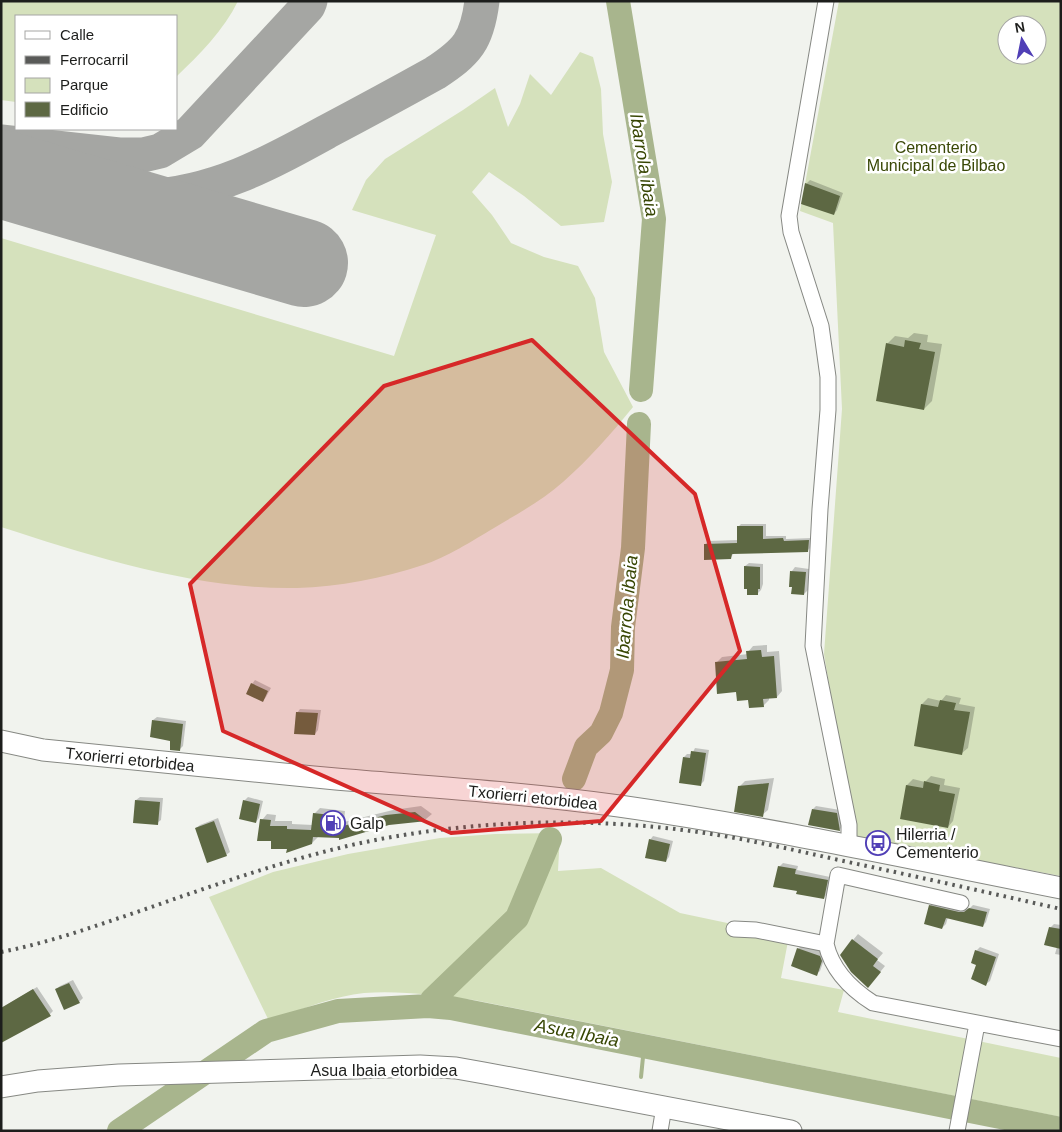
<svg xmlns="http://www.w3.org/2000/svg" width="1062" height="1132" viewBox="0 0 1062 1132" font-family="Arial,sans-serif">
<rect width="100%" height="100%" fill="#f1f3ee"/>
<!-- green -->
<path fill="#d5e1bc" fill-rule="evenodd" d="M1,1H238C224,30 199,55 176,77V16H16V102L1,100Z
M839,1H1061V876L854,837L824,654L842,409L833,223L800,211ZM1007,25H1037V55H1007Z
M580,52L593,57L601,89L603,134L612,182L604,222L561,226L524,196L489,172L472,192L492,215L511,243L544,257L578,266L595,298L604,352L633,407C611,434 589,459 563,482C543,500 517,514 494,528C474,540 445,558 423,565C383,578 339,587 297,588C198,590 94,557 1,527V238L394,356L436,235L352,210L366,180L385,159L463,110L495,88L508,127L520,104L530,74L551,95Z
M560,833L558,871L601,868L680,913L789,936L781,978L844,990L838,1012L1061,1058V1117L474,1000C438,996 400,990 364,993C333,996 298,1011 269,1021L209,897L273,872L348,854L440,838L495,834Z"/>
<!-- shadow -->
<path fill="#0003" d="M810,180L843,193L837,210L834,214L806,184Z
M914,333L928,335L927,342L942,344L932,401L924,409L887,344L895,336L908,338Z
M741,524H766V536H786V539L812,538L811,547L808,550L734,553L731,557L705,545L708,541L738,540V527Z
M749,563L763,564V584L761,590L757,594L748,588L745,566Z
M795,567L809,569L808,590L804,594L792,571Z
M767,645V652L779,651L782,691L777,697H769V700L763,706L737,691L716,663L722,657L748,654V652L753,646Z
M255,680L271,688L266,697L263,701L252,684Z
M946,695L961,698L959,704L975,707L968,748L962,753L915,745L922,704L928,698L941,701Z
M300,709L321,710L318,730L315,734L297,713Z
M157,717L186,721L183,746L179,750L153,720Z
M695,748L709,750L704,781L701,784L684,757L687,754H692Z
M931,776L945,779L944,785L960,788L953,821L948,827L901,818L907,785L913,779L925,782Z
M774,778L768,810L762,815L739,787L745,781Z
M140,797L163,798L161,820L157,823L136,800Z
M248,797L263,801L259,818L256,822L244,801Z
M421,806L432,814L426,819L389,824L340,837H318L312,843L288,848L272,840L262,820L267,814L276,815L275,821H292V824L313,825L314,814L320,808L345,811L344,822L393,810Z
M816,806L840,810L843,826L839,830L813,809Z
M218,818L230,852L226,855L196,828L200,825Z
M653,836L673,841L669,857L666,861L650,840Z
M783,863L798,866L797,870L830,877L827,894L824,898L798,890L779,867Z
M933,902L963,909H969L973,905L990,909L986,922L983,926L948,917L946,924L942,928L930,906Z
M1054,924L1061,925V955L1055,954L1057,947L1050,928Z
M858,934L883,953L877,960L885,966L868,987L853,940Z
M802,945L823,952L825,957L820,971L816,974L798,949Z
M980,947L999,954L990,981L986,984L977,965L976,951Z
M73,980L83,998L79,1002L56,989L60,986Z
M37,987L53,1011L50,1014L1,1008Z"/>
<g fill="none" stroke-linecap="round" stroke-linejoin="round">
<!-- stream -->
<path stroke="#a8b58d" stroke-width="4" d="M641,1077L644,1047"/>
<!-- river -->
<path stroke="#a8b58d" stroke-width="24" d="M618,1L654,219L641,390
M574,779L586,747L601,733L611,713L622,670L623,627L633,548L639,424
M428,1006L432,1000L517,918L550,839
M119,1131L266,1031L338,1011L428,1006L451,1008L1061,1129"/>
<!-- taxiway -->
<path stroke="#a5a6a3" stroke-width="35" d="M1,142L119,155H143L160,151L190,133L308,6L310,1
M24,181C63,188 104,198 144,197C214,194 268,164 328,131C364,112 399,93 435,73C467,52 477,41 482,1"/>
<!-- runway -->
<path stroke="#a5a6a3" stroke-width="88" d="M1,174L304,263"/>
</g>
<!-- building -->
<path fill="#5d6843" d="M805,183L840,196L834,215L801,204Z
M905,340L921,343L919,349L935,352L924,410L876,401L886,343L904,347Z
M737,526H763V539L783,538L784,541L809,540L808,552L732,554L731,559L704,560V544L737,543Z
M744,566L760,567V589H758V595H747V589H744Z
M790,571L806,572L804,595L791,594L792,587H789Z
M761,650L762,657L774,656L777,698L763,699L764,707L749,708L748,700L737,701L736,692L717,694L715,662L747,659L746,651Z
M251,683L268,691L263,702L246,694Z
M940,700L956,703L954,710L970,712L962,755L914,746L921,704L938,707Z
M296,712L318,713L315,735L294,734Z
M152,720L183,724L180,751L170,750V741L150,737Z
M691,751L706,753L701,786L679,783L683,757L690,758Z
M924,781L940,785L939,791L955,794L948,828L900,819L906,785L923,788Z
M769,783L763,817L734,812L738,786Z
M135,800L160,802L158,825L133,823Z
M243,800L260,804L256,823L239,819Z
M812,809L837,813L840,831L808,825Z
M415,812L427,821L389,825L339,840V838L313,837L312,844L286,853L287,849H271V841H257L260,819L271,820L270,826H287V829L311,830L313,813L340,816L339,827L386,815Z
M214,821L227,856L207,863L195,828Z
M649,839L670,844L666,862L645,858Z
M778,866L796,869L795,874L828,880L824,899L796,894L797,891L773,887Z
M929,905L959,912H964L969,908L987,912L983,927L946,918L942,929L924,924Z
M1049,927L1061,929V949L1044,945Z
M852,939L878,959L873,966L881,972L868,988L851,972L840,955Z
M797,948L820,956L822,961L817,976L791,966Z
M975,950L996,957L986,986L971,979L976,965L971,963Z
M69,983L80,1003L64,1010L55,989Z
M33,989L51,1016L1,1043V1008Z"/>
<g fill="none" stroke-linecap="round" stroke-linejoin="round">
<defs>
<path id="street" d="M826,1L789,216L791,232L821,326L828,377V410L820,509L813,646L849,825V846
M734,929L756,930L826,944C832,970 851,989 873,1003L1061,1039
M826,944L838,875L961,903
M660,1131L664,1107
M957,1131L977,1024"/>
<path id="secondary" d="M1,741L43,750C140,760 238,770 336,779C430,787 525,793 619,806C767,827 914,859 1061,888
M1,1087L38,1081L119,1075L420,1066L456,1068L484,1073L791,1131"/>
</defs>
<!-- street casing -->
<use href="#street" stroke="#868883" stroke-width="17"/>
<!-- secondary casing -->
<use href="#secondary" stroke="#868883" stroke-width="23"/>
<!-- street -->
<use href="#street" stroke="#fff" stroke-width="15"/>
<!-- secondary -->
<use href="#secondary" stroke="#fff" stroke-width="21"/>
<!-- rail -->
<path stroke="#595a58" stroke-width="4" stroke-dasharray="2.5 5" stroke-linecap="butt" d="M1,952C48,943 92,927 137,912C209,887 281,861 356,844C467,820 585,816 698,832C748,839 798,851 848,862C919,877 990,893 1061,909"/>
</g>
<!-- marked area -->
<path fill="#d62828" fill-opacity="0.2" stroke="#d62828" stroke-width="4" stroke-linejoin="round" d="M532,340L695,494L740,651L601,821L451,833L223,731L190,584L384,386Z"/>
<!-- icons -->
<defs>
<symbol id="fuel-ring" viewBox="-11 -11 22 22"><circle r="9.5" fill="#fff" stroke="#503fb6" stroke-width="1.5"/><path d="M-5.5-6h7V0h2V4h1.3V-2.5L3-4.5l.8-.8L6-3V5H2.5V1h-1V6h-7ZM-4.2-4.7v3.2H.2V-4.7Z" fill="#503fb6"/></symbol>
<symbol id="bus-ring" viewBox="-11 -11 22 22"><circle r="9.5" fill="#fff" stroke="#503fb6" stroke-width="1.5"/><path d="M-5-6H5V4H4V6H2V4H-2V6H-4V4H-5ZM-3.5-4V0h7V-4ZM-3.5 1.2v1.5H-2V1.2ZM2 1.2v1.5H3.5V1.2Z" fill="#503fb6"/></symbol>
</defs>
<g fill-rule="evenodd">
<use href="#fuel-ring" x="319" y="809" width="28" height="28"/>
<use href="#bus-ring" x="864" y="829" width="28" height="28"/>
</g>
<g text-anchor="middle" stroke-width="5" stroke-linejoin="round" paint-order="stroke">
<!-- park labels -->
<g font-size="16" fill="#384705" stroke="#fff">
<text x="936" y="153">Cementerio<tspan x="936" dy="18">Municipal de Bilbao</tspan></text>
</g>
<!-- street labels -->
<g font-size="16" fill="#1d1e1c" stroke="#fff">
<text transform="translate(130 759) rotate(6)" y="6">Txorierri etorbidea</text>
<text transform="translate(533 797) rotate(6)" y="6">Txorierri etorbidea</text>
<text x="384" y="1076">Asua Ibaia etorbidea</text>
</g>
<!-- poi labels -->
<g font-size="16" fill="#1d1e1c" stroke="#fff" text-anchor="start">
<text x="350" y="829">Galp</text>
<text x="896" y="840">Hilerria /<tspan x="896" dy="18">Cementerio</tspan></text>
</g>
<!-- water labels -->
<g font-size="18" font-style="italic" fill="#374603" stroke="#fff">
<text transform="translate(644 165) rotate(81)" y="6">Ibarrola ibaia</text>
<text transform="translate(627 607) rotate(-85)" y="6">Ibarrola ibaia</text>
<text transform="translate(577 1033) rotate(11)" y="6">Asua Ibaia</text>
</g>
</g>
<!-- border -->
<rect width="1062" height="1132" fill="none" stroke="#1d1e1c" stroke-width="5"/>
<!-- legend -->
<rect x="15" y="15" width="162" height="115" fill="#ffffff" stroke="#a5a5a4"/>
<rect x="25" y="31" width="25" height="8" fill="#ffffff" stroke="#a5a5a4"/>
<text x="60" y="40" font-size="15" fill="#1d1e1c">Calle</text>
<rect x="25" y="56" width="25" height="8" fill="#595a58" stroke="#a5a5a4"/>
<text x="60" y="65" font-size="15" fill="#1d1e1c">Ferrocarril</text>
<rect x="25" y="78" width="25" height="15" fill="#d5e1bc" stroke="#a5a5a4"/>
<text x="60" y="90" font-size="15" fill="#1d1e1c">Parque</text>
<rect x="25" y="102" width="25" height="15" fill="#5d6843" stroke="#a5a5a4"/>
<text x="60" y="115" font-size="15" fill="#1d1e1c">Edificio</text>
<!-- north arrow -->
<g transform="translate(1022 40) rotate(350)"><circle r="24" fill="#ffffff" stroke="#a5a5a4"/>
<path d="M0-4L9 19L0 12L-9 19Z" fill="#503fb6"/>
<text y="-8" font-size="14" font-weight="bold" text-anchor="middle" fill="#1d1e1c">N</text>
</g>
</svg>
